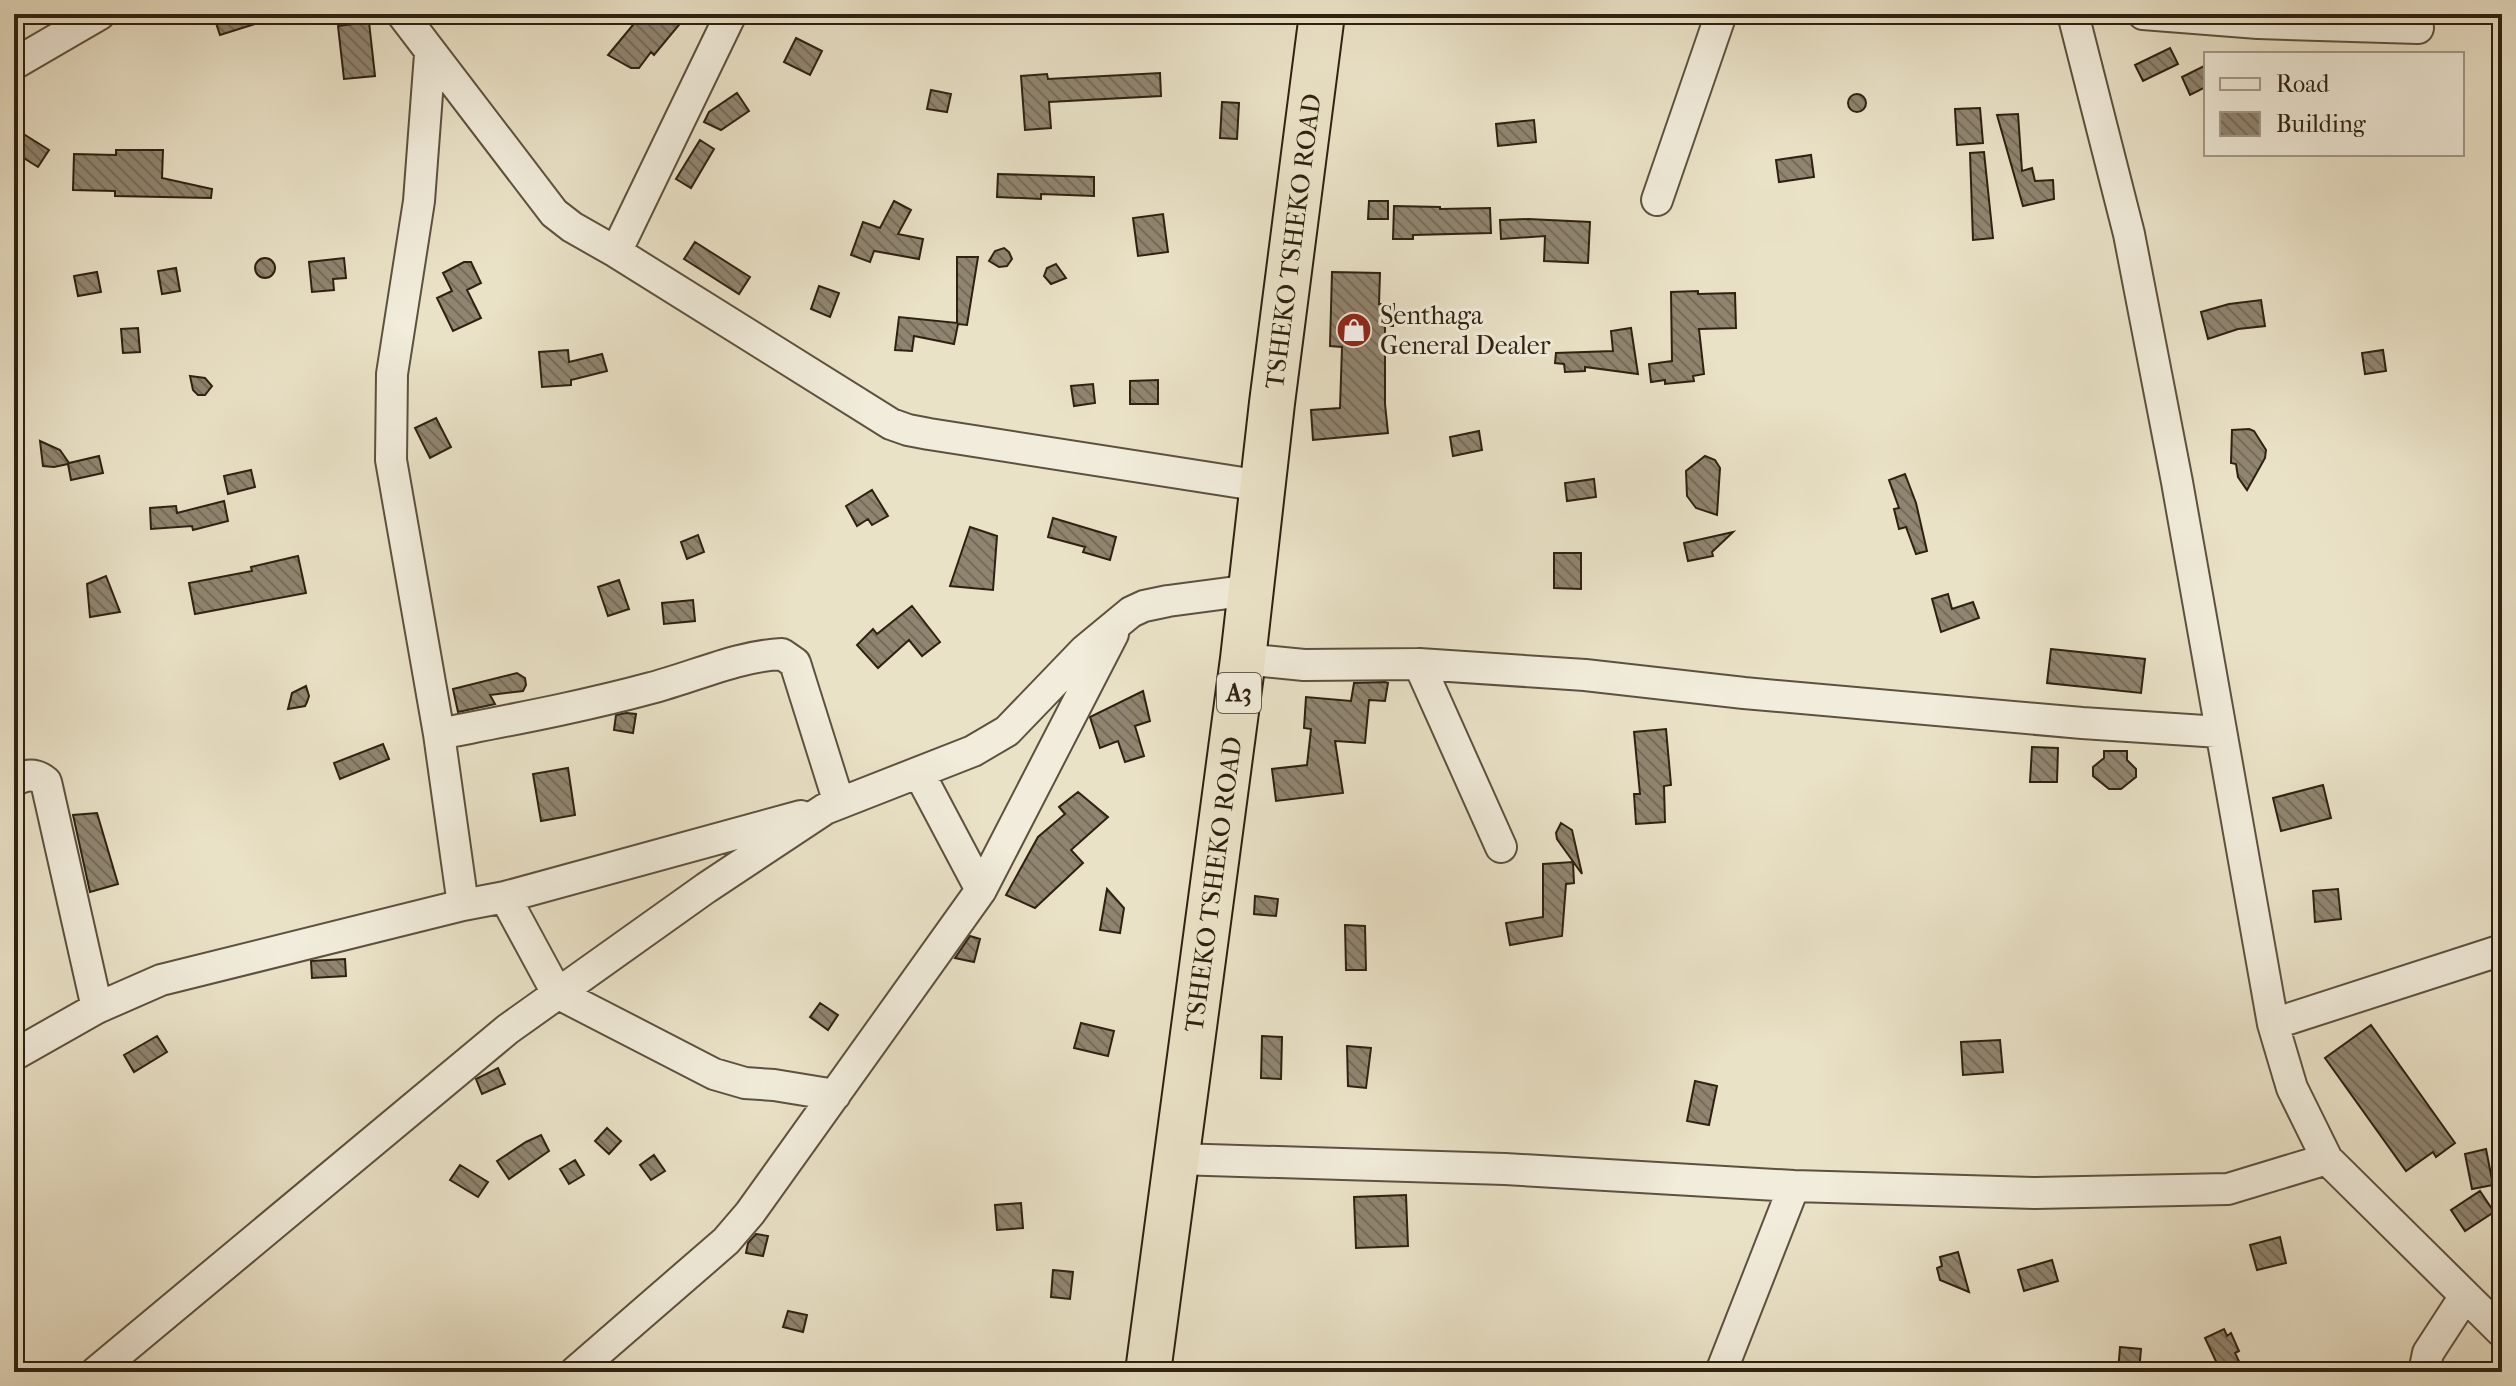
<svg xmlns="http://www.w3.org/2000/svg" width="2516" height="1386" viewBox="0 0 2516 1386" font-family="'IM FELL French Canon',serif">
<defs>
<pattern id="building-back-hatch" width="6" height="6" patternUnits="userSpaceOnUse" patternTransform="scale(2)"><rect width="6" height="6" fill="#908570"/><path d="M-1 5l2 2M0 0l6 6M5-1l2 2" fill="none" stroke="#766c5b"/></pattern>
</defs>
<rect width="100%" height="100%" fill="#eae2c7"/>
<filter id="stains"><feTurbulence type="fractalNoise" baseFrequency=".0025" numOctaves="4"/><feColorMatrix values="0 0 0 0 .2 0 0 0 0 .09 0 0 0 0 .02 0 0 0 .5 -.17"/></filter>
<radialGradient id="worn" r=".72"><stop offset=".6" stop-color="#630" stop-opacity="0"/><stop offset="1" stop-color="#630" stop-opacity=".3"/></radialGradient>
<!-- building -->
<path fill="url(#building-back-hatch)" stroke="#2e2111" stroke-width="2" d="M213,14H273L274,18L220,35Z
M642,14H688L654,55L651,52L639,68H631L608,55Z
M369,22L375,76L344,79L338,26Z
M796,38L822,51L810,75L784,62Z
M2170,48L2178,64L2143,81L2135,65Z
M2206,65V87L2190,95L2182,77Z
M1160,73L1161,96L1049,102L1051,128L1025,130L1021,76L1047,74L1048,79Z
M931,90L951,94L947,112L927,109Z
M737,93L749,111L721,130L704,122L709,112Z
M1848 103a9 9 0 1 1 18 0a9 9 0 1 1-18 0Z
M1222,102L1239,103L1237,139L1220,138Z
M1980,108L1983,143L1957,145L1955,109Z
M2018,114L2022,171L2032,168L2035,181L2053,180L2054,199L2023,206L1997,115Z
M1534,120L1536,142L1498,146L1496,124Z
M14,128L49,150L38,167L14,152Z
M700,140L714,149L691,188L676,179Z
M116,150H163L162,178L212,189L211,198L115,196V191L73,190L74,154L116,155Z
M1984,152L1993,238L1973,240L1970,153Z
M1811,155L1814,177L1779,182L1776,160Z
M998,174L1094,177V196L1041,194V199L997,197Z
M894,201L911,210L898,234L923,239L919,259L874,251L870,262L851,255L863,222L880,228Z
M1369,201H1388V219H1368Z
M1394,206L1440,207V209L1490,208L1491,233L1413,235V239H1393Z
M1163,214L1168,252L1138,256L1133,218Z
M1528,219L1590,222L1588,263L1544,261L1545,236L1501,239L1500,220Z
M695,242L750,277L739,294L684,259Z
M1004,248L1009,252L1012,259L1007,266L999,267L989,261L995,251Z
M957,257H978L967,325L958,324L954,344L914,336L912,351L895,350L899,317L957,323Z
M255 268a10 10 0 1 1 20 0a10 10 0 1 1-20 0Z
M344,258L346,278L333,279L334,290L312,292L309,262Z
M464,262H471L481,283L467,290L481,318L453,331L437,298L452,291L443,273Z
M1056,264L1066,278L1051,284L1044,276L1047,268Z
M176,268L180,291L162,294L158,271Z
M97,272L101,292L78,296L74,276Z
M1332,272L1380,273L1379,304H1394L1393,326H1385V404L1388,433L1313,440L1311,410L1340,408L1342,347L1330,346Z
M819,286L839,293L830,317L811,309Z
M1698,291V294L1735,293L1736,328L1699,329L1704,374L1693,376L1694,381L1665,384V380L1651,382L1649,364L1672,361L1671,292Z
M2261,300L2265,326L2238,329L2208,339L2201,312L2229,304Z
M138,328L140,352L123,353L121,329Z
M1631,328L1638,374L1585,367V371L1565,372L1564,364L1555,363L1556,353L1613,351L1611,331Z
M568,350L569,362L602,354L607,371L571,380V385L542,387L539,352Z
M2383,350L2386,371L2365,374L2362,353Z
M190,376L205,378L212,386L205,395H198L193,390Z
M1158,380V404H1130V381Z
M1093,384L1095,403L1074,406L1071,386Z
M436,418L451,447L430,458L415,428Z
M2249,429L2254,431L2266,450L2265,458L2247,490L2238,477L2236,464L2231,463L2232,430Z
M1479,431L1482,450L1453,456L1450,437Z
M40,441L60,450L69,463L99,456L103,473L71,480L68,464L54,467L43,466Z
M1705,456L1715,460L1720,468L1717,515L1696,508L1687,496L1686,471Z
M251,470L255,487L228,494L224,476Z
M1905,474L1916,503L1927,551L1916,554L1906,527L1899,529L1894,509L1899,508L1889,480Z
M1594,479L1596,497L1567,501L1565,483Z
M872,490L888,516L872,525L868,519L857,526L846,506Z
M224,501L228,521L193,530L192,526L151,529L150,508L176,506L177,513Z
M1053,518L1116,537L1110,560L1083,552L1085,547L1048,537Z
M970,527L997,536L993,590L950,586Z
M1733,532L1712,552L1713,556L1688,561L1684,543Z
M698,535L704,552L687,559L681,542Z
M1554,553H1581V589L1554,588Z
M298,556L306,593L195,614L189,583L252,571L251,567Z
M106,576L120,612L90,617L87,584Z
M619,580L629,609L608,616L598,587Z
M1948,594L1952,609L1973,602L1979,618L1941,632L1932,599Z
M693,600L695,621L664,624L662,603Z
M912,606L940,642L922,656L909,640L878,668L857,645L873,629L877,634Z
M2051,649L2145,659L2141,693L2047,683Z
M517,673L525,678L526,685L523,691L490,695L495,704L458,712L453,689Z
M1385,682L1388,683L1385,701L1369,700L1365,743L1335,741L1343,793L1276,801L1272,769L1307,765L1311,729L1304,728L1306,697L1351,701L1354,683Z
M306,686L309,696L307,702L305,706L288,709L292,693Z
M1143,691L1150,721L1135,726L1144,756L1125,762L1118,741L1100,748L1090,717Z
M626,713L636,714L633,733L614,730L616,715Z
M1666,729L1671,785L1664,786L1665,822L1636,824L1634,794H1640L1634,732Z
M383,744L389,759L340,779L334,763Z
M2032,747L2058,748L2057,782H2030Z
M2104,751H2127V760L2136,769V777L2121,789H2109L2093,776V767L2104,758Z
M568,768L575,815L541,821L533,774Z
M2323,785L2331,818L2281,831L2273,798Z
M1078,792L1108,817L1071,850L1083,863L1035,908L1006,895L1038,837L1065,814L1059,807Z
M97,813L118,884L90,892L73,815Z
M1561,823L1572,830L1582,874L1557,839L1556,833Z
M1573,862L1574,883L1566,884L1562,936L1510,945L1506,923L1543,917V864Z
M1107,889L1124,908L1120,933L1100,930Z
M2338,889L2341,919L2315,922L2313,891Z
M1255,896L1278,899L1276,916L1254,914Z
M1345,925L1365,926L1366,970H1346Z
M970,936L980,939L974,962L955,958Z
M345,959L346,976L312,978L311,961Z
M820,1003L838,1015L828,1030L810,1017Z
M1081,1023L1114,1031L1108,1056L1074,1048Z
M2371,1025L2455,1143L2436,1157L2433,1152L2406,1171L2325,1058Z
M157,1036L167,1052L134,1072L124,1055Z
M1262,1036L1282,1037L1281,1079L1261,1078Z
M2000,1040L2003,1072L1963,1075L1961,1042Z
M1347,1046L1371,1048L1366,1088L1348,1086Z
M498,1068L505,1084L482,1094L476,1079Z
M1695,1081L1717,1086L1709,1125L1687,1121Z
M607,1128L621,1141L609,1154L595,1141Z
M541,1135L549,1151L509,1179L497,1161L526,1142Z
M2486,1149L2493,1185L2472,1189L2465,1154Z
M654,1155L665,1171L651,1180L640,1165Z
M575,1160L584,1175L569,1184L560,1169Z
M460,1165L488,1182L478,1197L450,1180Z
M2480,1191L2494,1212L2465,1231L2451,1210Z
M1406,1195L1408,1246L1356,1248L1354,1197Z
M1021,1203L1023,1228L997,1230L995,1205Z
M756,1234L768,1236L763,1256L746,1253L748,1243Z
M2280,1237L2286,1263L2257,1270L2250,1245Z
M1958,1252L1969,1292L1940,1280L1937,1268L1942,1266L1940,1257Z
M2052,1260L2058,1281L2024,1291L2018,1270Z
M1053,1270L1073,1272L1070,1299L1051,1297Z
M788,1311L807,1315L803,1332L783,1327Z
M2224,1329L2227,1336L2231,1333L2239,1351L2235,1353L2244,1372H2221L2205,1338Z
M2120,1347L2141,1349L2139,1372H2118Z"/>
<g fill="none" stroke-linecap="round" stroke-linejoin="round">
<defs>
<path id="minor" d="M402,14L554,213L572,227L616,252L891,424L908,430L929,434L1262,486
M2073,14L2129,234L2177,482L2273,1024L2292,1088L2327,1159L2502,1332
M2143,14L2258,23L2418,28
M430,54L419,201L392,374L391,460L439,734L463,905
M14,64L100,14
M1657,200L1721,14
M616,252L731,14
M1243,659L1304,665L1419,664L1585,675L1744,693L2082,723L2220,732
M1419,664L1501,847
M439,734C510,720 581,707 651,688C694,677 737,656 782,654L795,663L839,803
M919,773L981,890
M14,781C26,774 36,773 46,782L97,1008
M505,897L557,993L714,1074L745,1083L774,1085L835,1095
M2273,1024L2502,950
M14,1055L97,1008L161,980L463,905L505,897L801,816
M1176,1159L1505,1169L1794,1186L2035,1193L2228,1189L2327,1159
M96,1372L508,1029L706,888L825,809L973,751L1007,731L1085,650L1131,612L1144,606L1168,601L1251,590
M575,1372L726,1241L750,1213L981,890L1113,634
M1721,1372L1794,1186
M2424,1372L2428,1353L2465,1296"/>
<g id="highway">
<path id="s1" d="M1148,1372L1243,659L1272,403L1322,14"/>
</g>
</defs>
<!-- minor casing -->
<use href="#minor" stroke="#5d513e" stroke-width="34"/>
<!-- highway casing -->
<use href="#highway" stroke="#2e2111" stroke-width="48"/>
<!-- minor -->
<use href="#minor" stroke="#f1ecdb" stroke-width="30"/>
<!-- highway -->
<use href="#highway" stroke="#eae2c7" stroke-width="44"/>
</g>
<!-- icons -->
<defs>
<symbol id="shop-disc" viewBox="-11 -11 22 22"><circle r="9.5" fill="#8f2418" stroke="#f1ecdb"/><path d="M-5-2.5h2.3a2.7 3.5 0 0 1 5.4 0H5L5.5 6h-11ZM-1.5-2.5h3a1.5 2.3 0 0 0-3 0Z" fill="#fff"/></symbol>
</defs>
<g fill-rule="evenodd">
<use href="#shop-disc" x="1334" y="310" width="40" height="40"/>
</g>
<g text-anchor="middle" stroke-width="6" stroke-linejoin="round" paint-order="stroke">
<!-- shield labels -->
<rect fill="#f1ecdb" stroke="#685e4e" stroke-width="2" x="1217" y="673" width="44" height="40" rx="6"/>
<g font-size="24" font-weight="bold" fill="#2e2111">
<text x="1239" y="701">A3</text>
</g>
<!-- street labels -->
<g font-size="26" fill="#2e2111" stroke="#f1ecdb">
<text dy="9" stroke="none"><textPath href="#s1" startOffset="1140">TSHEKO TSHEKO ROAD</textPath></text>
<text dy="9" stroke="none"><textPath href="#s1" startOffset="492">TSHEKO TSHEKO ROAD</textPath></text>
</g>
<!-- poi labels -->
<g font-size="26" fill="#2e2111" stroke="#f1ecdb" text-anchor="start">
<text x="1380" y="324">Senthaga<tspan x="1380" dy="30">General Dealer</tspan></text>
</g>
</g>
<!-- margin -->
<rect width="2516" height="1386" fill="none" stroke="#eae2c7" stroke-width="48"/>
<rect x="16" y="16" width="2484" height="1354" fill="none" stroke="#2e2111" stroke-width="4"/>
<rect x="24" y="24" width="2468" height="1338" fill="none" stroke="#2e2111" stroke-width="2"/>
<!-- legend -->
<rect x="2204" y="52" width="260" height="104" fill="#f1ecdb" stroke="#a39b8a" stroke-width="2"/>
<rect x="2220" y="78" width="40" height="12" fill="#f1ecdb" stroke="#a39b8a" stroke-width="2"/>
<text x="2276" y="92" font-size="24" fill="#2e2111">Road</text>
<rect x="2220" y="112" width="40" height="24" fill="url(#building-back-hatch)" stroke="#a39b8a" stroke-width="2"/>
<text x="2276" y="132" font-size="24" fill="#2e2111">Building</text>
<rect width="100%" height="100%" filter="url(#stains)"/>
<rect width="100%" height="100%" fill="url(#worn)"/>
</svg>
